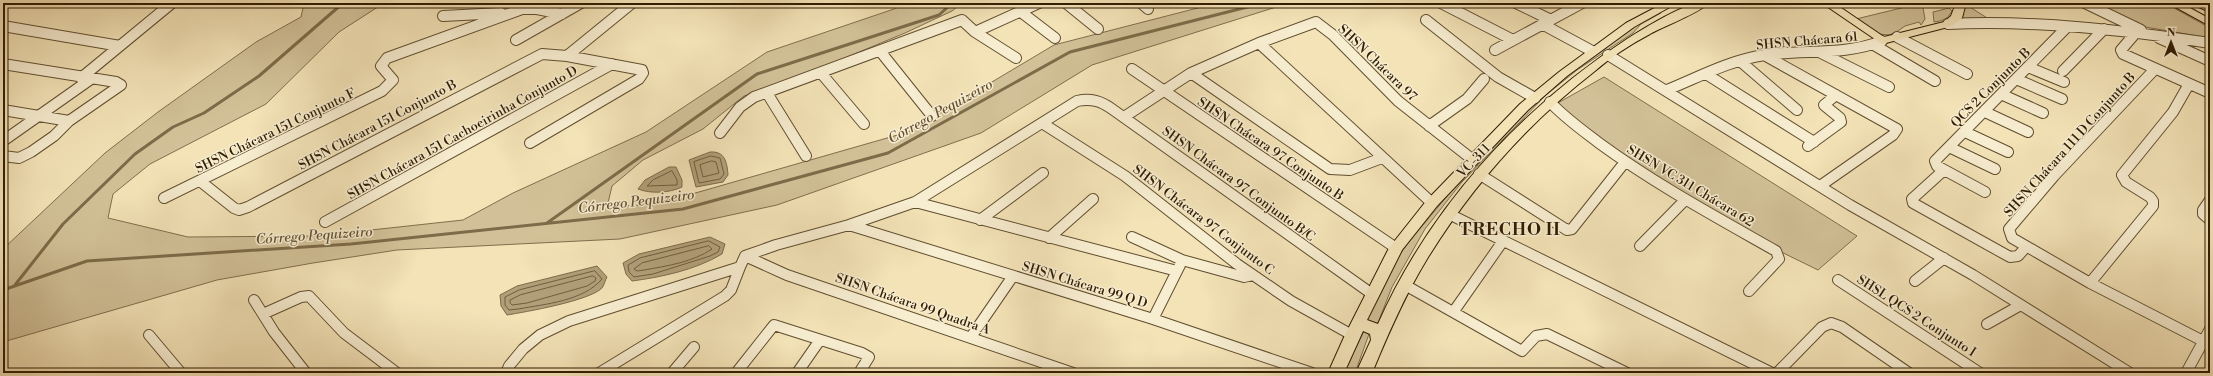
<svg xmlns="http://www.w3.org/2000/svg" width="2213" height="376" viewBox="0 0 2213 376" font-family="'Libre Bodoni',serif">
<rect width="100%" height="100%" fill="#f3e3b7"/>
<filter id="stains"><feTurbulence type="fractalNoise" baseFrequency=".005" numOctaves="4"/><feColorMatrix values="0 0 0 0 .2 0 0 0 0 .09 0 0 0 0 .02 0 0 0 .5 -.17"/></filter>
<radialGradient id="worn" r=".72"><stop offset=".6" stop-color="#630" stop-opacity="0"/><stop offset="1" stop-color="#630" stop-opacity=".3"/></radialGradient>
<!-- green -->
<path fill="#d2c198" stroke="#816e4d" d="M304,3H384L339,32L266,104L150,164L113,194L108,218L188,237L316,236L463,220L513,193L646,132L767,52L894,9L907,3H962L952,11L905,33L789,81L744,96L703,129L643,160L612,186L607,207L657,204L908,132L1054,45L1217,3H1289L1092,65L981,133L777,205L620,239L397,250L313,263L217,280L3,342V249L105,153L158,112L256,42L301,17Z
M1922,3H1926L1923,8L1925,19L1921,25L1919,22L1905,26L1895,33L1889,35L1879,34L1856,19Z
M2092,3H2165L2210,28V38L2145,27Z
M1965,4L1992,21L1956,22Z
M1949,8L1952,11C1948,19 1942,21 1934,22L1933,12Z
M1660,12L1661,13L1641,24L1633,33L1577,70L1546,95L1462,182L1425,229L1392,287L1377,325L1367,320C1374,304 1380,288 1388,273C1401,249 1426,222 1443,201C1506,125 1572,59 1660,12Z
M1604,77L1857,236L1818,270L1769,246L1625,162L1556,104Z
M1366,327L1369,334L1355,373H1343Z"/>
<!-- water -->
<path fill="#b19f79" stroke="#7d6b49" d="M710,152C725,151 727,162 728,175L723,182L696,187L689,160Z
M669,167H676L682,180V187C669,193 651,194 638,189L645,180Z
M710,237L725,244L722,254C695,270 662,277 632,281L626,274L623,263L639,254Z
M597,266L607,277C605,280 604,286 602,288C589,301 525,312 507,315L501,306L500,295L517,286Z"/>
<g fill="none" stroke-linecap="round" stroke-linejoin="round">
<!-- shore -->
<path stroke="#705e3e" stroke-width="1" d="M711,156L720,158L724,174L720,179L699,183L694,162Z
M712,161L716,162L719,173L703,177L700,165Z
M672,171L677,180V185L647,186L653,180Z
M709,241L720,247L718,252L710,256L653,274L634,277L629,272L628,265L640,258Z
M709,246L712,249C693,262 667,266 644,270L637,271L634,269L642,263Z
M595,271L602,279C583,301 546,304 518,309L509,310L505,305V297L519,290Z
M593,276L596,278L595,281L587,286L527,303L512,305L510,303V300L520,295Z"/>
<!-- stream -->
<path stroke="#7d6b49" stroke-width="3" d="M547,223L757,74L939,15L952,3
M15,285L63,224L135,154L173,127L204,113L259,76L343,3
M3,290L87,261L351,244L683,209L888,153L1070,52L1263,3"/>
<defs>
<path id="minor" d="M1066,3L1098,29
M1141,3L1148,9
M1441,3L1513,40
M1516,3L1551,20
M2085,3L2141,30
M1021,12L1055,38
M443,16L501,13
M1426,20L1498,77L1535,98
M1542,24L1592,51
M1948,24C2036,20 2123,30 2210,43
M3,26L120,46
M2131,31L2133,36L2121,50L2123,54L2210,93
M975,32L1039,3
M1897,37L1967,74
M2159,38L2210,61
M516,40L581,3
M1259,43L1432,203
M1874,45L1935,81
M1495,50L1582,3
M880,51L932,116
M1821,53L1889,87
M1608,55L1850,205L1973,275L2130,373
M1764,55L1897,129L1893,135L1820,186
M567,56L632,3
M1740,61L1797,110
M3,64L116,82L121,85L69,121L54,136L31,152L19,158L3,156
M2028,67L2064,82
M1132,69L1396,248
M2155,69L2054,176L2009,229L2012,238L2090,283L2203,341
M2063,71L2104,29
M821,73L864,124
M1706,74L1814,142
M81,78L172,3
M2016,79L2062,99
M1667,90C1699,77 1730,60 1765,55C1805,49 1843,56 1882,41
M767,93L806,156
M2003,95L2043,113
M1550,102C1565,118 1582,130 1599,143C1655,184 1716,217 1776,251L1779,259L1749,291
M3,110L69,121
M1985,112L2028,132
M1124,117L1191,73
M1042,123L1125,176L1237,264L1291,301L1352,335
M1429,126L1467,99L1484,79
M1965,132L2008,152
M720,133L740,107L754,97L962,20L975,32L1016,58
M3,141L91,79
M1808,146L1841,122L1840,118L1824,105L1836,95
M1949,147L1995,169
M1382,158L1350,170L1330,169L1191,73L1259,43L1316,22L1333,35L1398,101L1473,160
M1944,170L1912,199L1913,203L2010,257L2018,256L2026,247
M1479,174L1567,230L1572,229L1625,162
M200,181L234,208L239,210L248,207L542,54L567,56L642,70L643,73L639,79L530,143
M1985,192L1937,166L1935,161L2067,27
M164,198L382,91L393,80L381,66L387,58L522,9H537L562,14
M2210,200L2203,210V214L2210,220
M915,202L1177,271
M1449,214L1772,373
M980,220L1043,173
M325,222L612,64
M849,225L1153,319L1312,373
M1132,237L1182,260L1244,277L1253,275
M1049,238L1093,199
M1640,246L1685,200
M745,256L776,245L849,225L915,202L1077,101C1091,98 1101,101 1112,109L1372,294
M745,256L787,275L1073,373
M1838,280L1980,373
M1915,281L1944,258
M2090,283L2153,206V201L2150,197L2126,182L2122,175L2173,112L2189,84
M1405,285L1522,351L1536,336L1547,334L1627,373
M254,300L274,332L306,373
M1454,311L1503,241
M263,314L301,297L309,296L344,333L397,373
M1153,319L1180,265
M1987,324L2019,306
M149,335L181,373
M971,337L1013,276
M506,373L509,366L523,349L540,335L569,321L740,267L745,256
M599,373L725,296L731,290L740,267
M672,373L694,347
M736,373L774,325L862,353L869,357L859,373
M797,373L820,340
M1777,373L1822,327L1831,323L1842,327L1909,373
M2186,373L2210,329"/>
<path id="major" d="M1664,3H1677L1634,27L1567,76L1528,110L1437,206L1402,250L1367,320L1378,324C1430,207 1520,109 1627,39C1646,27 1672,11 1693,4C1698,2 1704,3 1708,3C1702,12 1662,27 1650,34C1631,44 1611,57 1595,71C1528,123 1472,186 1427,259C1405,295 1388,334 1372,373H1356L1371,340L1370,334L1363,331L1344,373H1328L1345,335L1389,248L1427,200L1520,104L1559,72L1626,23Z
M1822,3H1834L1884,37L1944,22L1951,16L1956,3H1966L1962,18L1952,26L1882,44Z
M2168,3H2181L2210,19V26Z
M2193,3L2210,5V12L2194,5Z"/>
</defs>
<!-- minor casing -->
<use href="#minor" stroke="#614e2f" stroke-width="12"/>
<!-- major casing -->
<use href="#major" stroke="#301c02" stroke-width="2"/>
<!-- minor -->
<use href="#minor" stroke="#f7edd0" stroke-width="10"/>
<!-- major -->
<use href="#major" fill="#f3e3b7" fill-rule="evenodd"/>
</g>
<g text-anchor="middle" stroke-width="3" stroke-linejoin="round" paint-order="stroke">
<!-- street labels -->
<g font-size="13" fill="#301c02" stroke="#f7edd0">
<text transform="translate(1807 40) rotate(-5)" y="5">SHSN Chácara 61</text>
<text transform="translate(1378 62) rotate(44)" y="5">SHSN Chácara 97</text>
<text transform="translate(1990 87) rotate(-45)" y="5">QCS 2 Conjunto B</text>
<text transform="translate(377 124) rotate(-28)" y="5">SHSN Chácara 151 Conjunto B</text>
<text transform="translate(275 130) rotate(-26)" y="5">SHSN Chácara 151 Conjunto F</text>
<text transform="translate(462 132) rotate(-29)" y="5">SHSN Chácara 151 Cachoeirinha Conjunto D</text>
<text transform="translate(2069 144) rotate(-48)" y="5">SHSN Chácara 111 D Conjunto B</text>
<text transform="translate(1271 148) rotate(34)" y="5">SHSN Chácara 97 Conjunto B</text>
<text transform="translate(1473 160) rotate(-46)" y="5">VC-311</text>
<text transform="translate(1239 183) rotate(36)" y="5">SHSN Chácara 97 Conjunto B/C</text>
<text transform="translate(1691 185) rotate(31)" y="5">SHSN VC 311 Chácara 62</text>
<text transform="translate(1204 219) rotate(37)" y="5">SHSN Chácara 97 Conjunto C</text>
<text transform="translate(1085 284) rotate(17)" y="5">SHSN Chácara 99 Q D</text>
<text transform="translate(913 303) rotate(19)" y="5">SHSN Chácara 99 Quadra A</text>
<text transform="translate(1917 315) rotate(33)" y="5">SHSL QCS 2 Conjunto I</text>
</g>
<!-- water labels -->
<g font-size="14" font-style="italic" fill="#645032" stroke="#f7edd0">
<text transform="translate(940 111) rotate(-29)" y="5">Córrego Pequizeiro</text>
<text transform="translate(636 201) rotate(-7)" y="5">Córrego Pequizeiro</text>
<text transform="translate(314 235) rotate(-4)" y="5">Córrego Pequizeiro</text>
</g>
<!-- district labels -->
<g font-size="17" font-weight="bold" letter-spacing="1" fill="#301c02" stroke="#f7edd0">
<text x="1510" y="235">TRECHO II</text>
</g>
</g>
<!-- margin -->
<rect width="2213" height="376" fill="none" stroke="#f3e3b7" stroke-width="16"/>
<rect x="4" y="4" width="2205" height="368" fill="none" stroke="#301c02" stroke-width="2"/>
<rect x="8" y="8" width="2197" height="360" fill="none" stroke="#301c02"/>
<!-- north arrow -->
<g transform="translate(2171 42)" stroke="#f7edd0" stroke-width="3" paint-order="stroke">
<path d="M0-3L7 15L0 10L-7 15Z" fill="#301c02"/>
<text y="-6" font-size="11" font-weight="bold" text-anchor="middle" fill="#301c02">N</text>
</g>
<rect width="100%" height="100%" filter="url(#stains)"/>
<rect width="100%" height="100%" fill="url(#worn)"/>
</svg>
